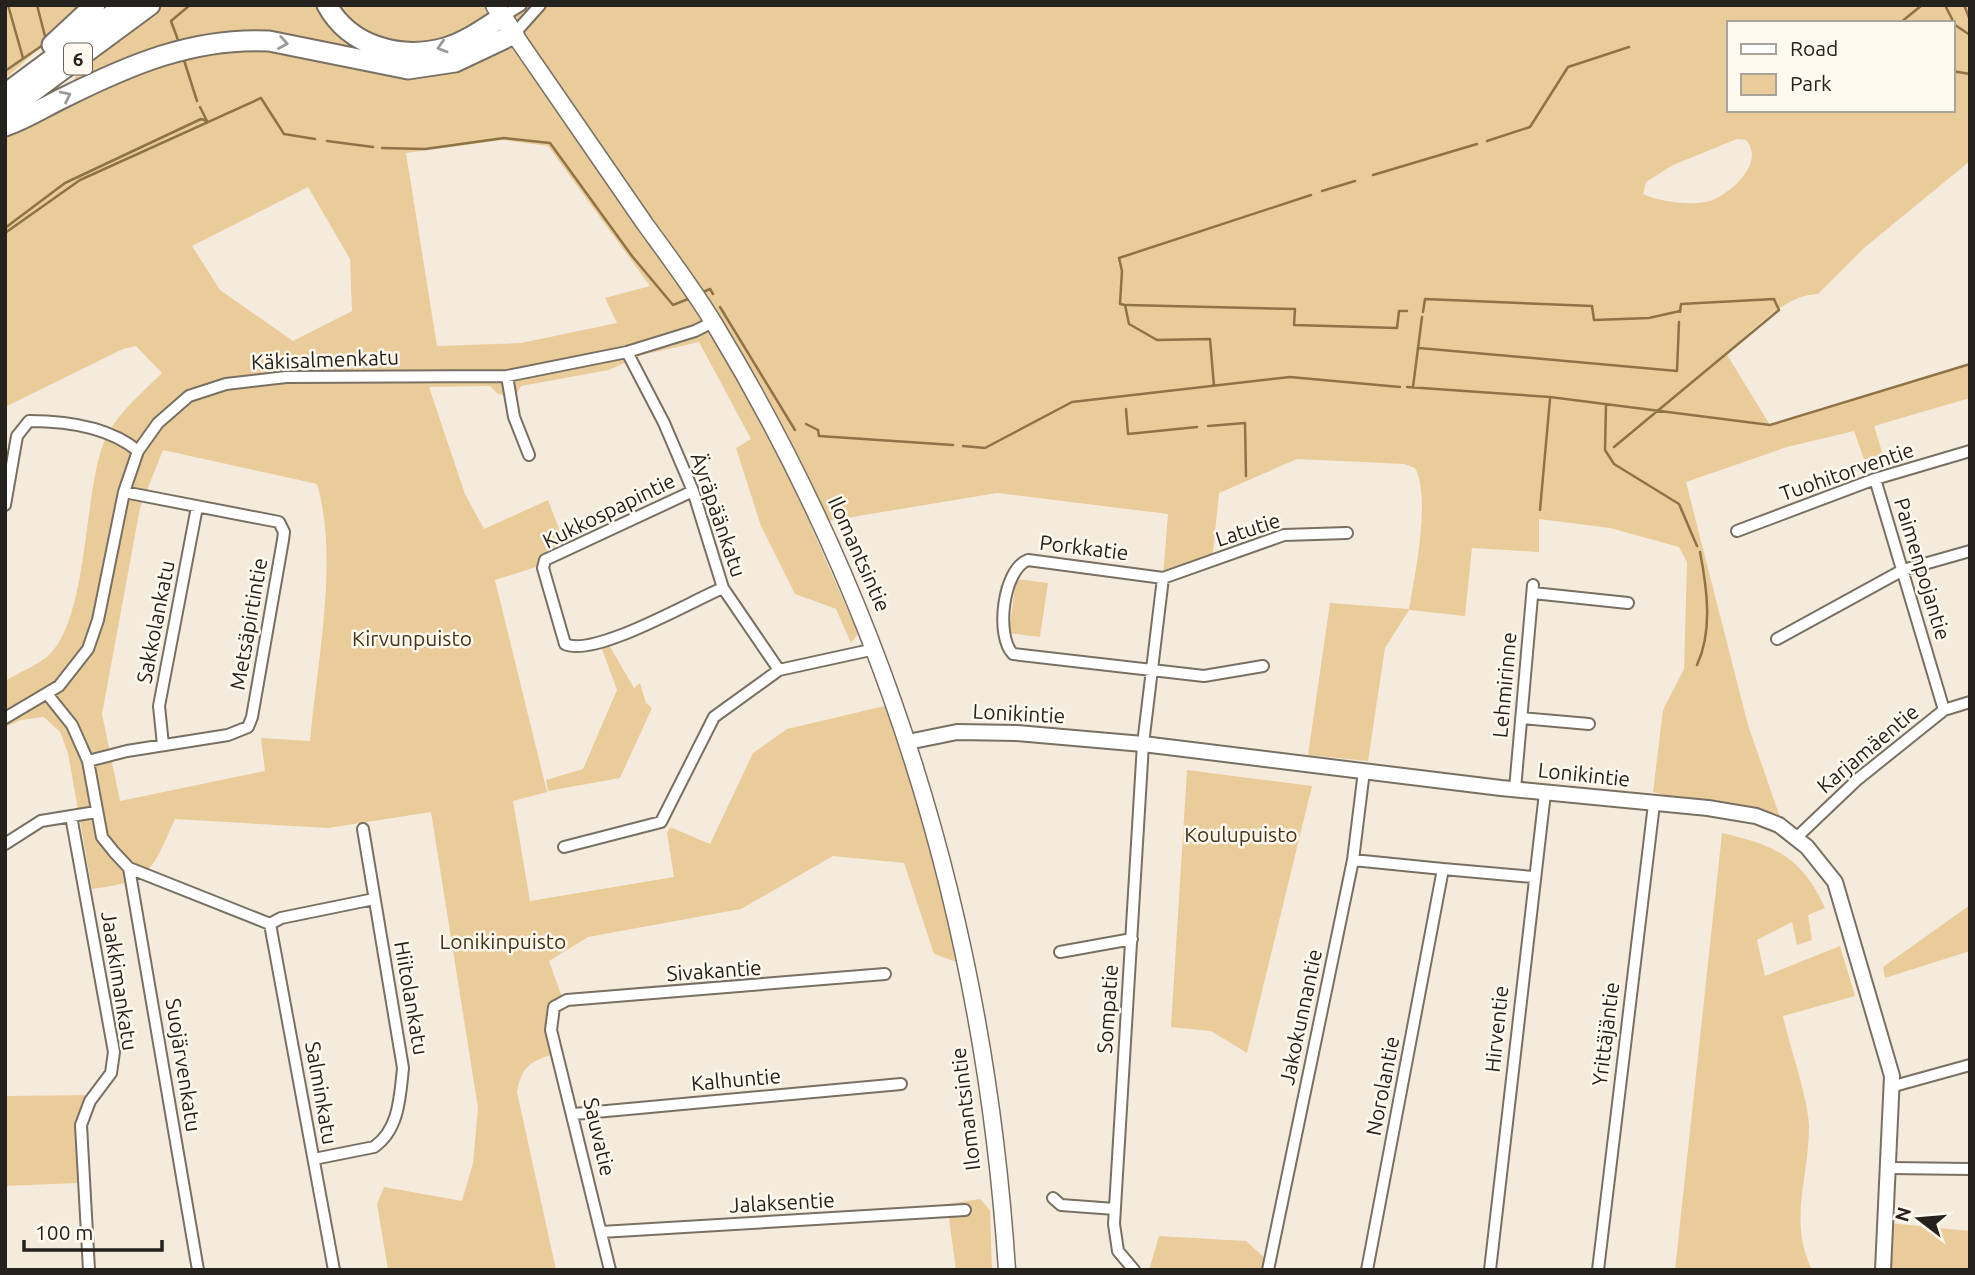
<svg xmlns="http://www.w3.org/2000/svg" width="1975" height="1275" viewBox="0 0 1975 1275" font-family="Ubuntu,sans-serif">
<rect width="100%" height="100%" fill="#f5ebdc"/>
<!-- green -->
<path fill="#eacc9b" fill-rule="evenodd" d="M5,5H87L5,79Z
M101,5H324L389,52L477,35L499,5H1970V161L1864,248L1818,294C1783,295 1752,332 1726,353L1770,425L1970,364V398L1874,426L1886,465L1868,471L1854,431L1787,447L1686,482L1748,725L1782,823L1653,792L1663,710L1684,669L1687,562L1679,547L1610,528L1539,519V552L1472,548L1465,616L1409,610L1385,648L1368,761L1308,755L1330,603L1409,609C1415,575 1431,496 1415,468L1404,464L1297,459L1219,493L1212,562L1163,577L1168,514L997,493L810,524L858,634L851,643L836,609L795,594L761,526L736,448L751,439L699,342L642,355L609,370L521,386L515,397L498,394L490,386L429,387L465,494L484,529L548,500L564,542L546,552L536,567L495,580L547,792L513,801L530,901L674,877L667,833L670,827L710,844L753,753L787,729L893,704L971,967L934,954L904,863L833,856L741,909L588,937L549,961L562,997L552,1005L555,1054C530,1061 522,1066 517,1092L556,1270H388L377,1204L384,1187L462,1201L473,1163L478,1108L431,812L328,828L175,819C152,870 151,882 92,889L68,753L60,732L44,717L21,720L5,727V681C18,673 35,666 47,657C89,620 83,494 104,442C116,414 141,394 162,373L136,346L123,349L5,407V133L65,104L76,75L75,33ZM1728,23H1952V110H1728ZM1737,139L1746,140C1764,160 1737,188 1717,198C1699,208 1660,202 1643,194L1646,182L1673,165ZM503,140L548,146L650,286L605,298L617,323L521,343L437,346L406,153ZM308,187L350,259L352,311L293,341L220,290L192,246ZM163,450L317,484C339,558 317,663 310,741L261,738L265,771L120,801L102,714L140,508Z
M330,5H491L498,17L446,44L373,42Z
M1016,579L1048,583L1040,637L1009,633Z
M609,645L634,688L640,683L646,703L652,708L620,778L548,791L546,780L583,769L617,690L602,649Z
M1187,770L1312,786L1247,1053L1211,1031L1171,1027Z
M1722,833C1775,845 1802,857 1825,908L1808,915L1812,940L1797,945L1792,922L1757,940L1765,976L1840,946L1855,996L1783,1016C1789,1045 1809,1100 1809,1127C1809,1178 1788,1221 1812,1270H1675Z
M1970,905V951L1885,978L1883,967Z
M91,1095L76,1121L77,1183L5,1186V1096Z
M980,1199L990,1210L992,1270H956L947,1204Z
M1889,1223L1970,1231V1270H1889Z
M1159,1236L1246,1241L1266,1259L1263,1270H1149Z"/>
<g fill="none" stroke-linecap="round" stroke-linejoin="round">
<!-- stream -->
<path stroke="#8e7346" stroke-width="2.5" d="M8,5L23,58
M37,5L46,40
M1945,5L1955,25L1970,35
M1964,5L1970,20
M1900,23L1922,5
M178,40L171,21L190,5
M183,57L197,101
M5,71L43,45
M1952,71L1970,74
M200,107L207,121
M327,141L373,147
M1487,141L1530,127L1568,67L1629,47
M382,148L425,149L504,138L550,143L632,256L673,305L688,299
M1373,175L1477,144
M1322,191L1355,181
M5,228L65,183L201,119L207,121
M5,233L80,180L261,98L284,134L315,139
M703,292L710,289L713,294
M1127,305L1295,309L1294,325L1397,328L1399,311H1407
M720,307L795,430
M1423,312L1425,299L1592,306L1594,320L1649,318L1680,311
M1419,348L1677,371L1679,322
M1214,386L1210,339L1157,340L1129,324L1125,305L1120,304L1122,271L1119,258L1311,195
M1407,387L1550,397L1770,425L1970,364
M1413,387L1422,317
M1606,405L1605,450L1614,464L1679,504L1697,546
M1126,409L1128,434L1197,427
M806,424L818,430L819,436L953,445
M1208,426L1245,423L1246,476
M963,446L985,448L1072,402L1290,377L1400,387
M1614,447L1779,310L1774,299L1681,304L1680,312
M1540,510L1550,399
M1697,665C1713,631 1707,588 1700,552"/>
<defs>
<path id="minor" d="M502,17L521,5
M514,34L540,5
M627,352L664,423L693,491L723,588L779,670L875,649
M507,376L514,417L529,455
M1875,479L1944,710
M693,491L545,560L543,568L565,644C594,658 691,601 723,588
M5,505L17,436L29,421C66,421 108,426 138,451
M1737,531L1875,479L1970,451
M1533,593L1628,603
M1777,639L1903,570L1970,551
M1263,666L1204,676L1013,654C995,636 1003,569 1028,560L1163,578L1284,535L1347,533
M48,695L72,725L88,761L102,837L114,852L129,868L270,924L281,918L374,899
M5,718L59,686L88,649L98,620L124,492L138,451L158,423L189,396L226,384L286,377L507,376L627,352L695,331L713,322
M1521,718L1589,724
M163,745L159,706L197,507
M88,761L127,751L228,735L248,727L252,717L283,540L284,532L279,522L124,492
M1515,789L1533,585
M71,816L114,1052L111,1073L90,1101L81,1125L89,1270
M1797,837L1858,779L1944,710L1970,702
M5,844L41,821L96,812
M564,847L661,822L714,717L779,670
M1353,860L1443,869L1367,1270
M129,868L198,1270
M1443,869L1533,877
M270,924L334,1270
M1060,952L1132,939
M1894,1086L1970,1065
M574,1114L901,1084
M314,1159L374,1147C399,1130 400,1097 403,1068L363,829
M1889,1168L1970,1169
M1053,1198L1061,1205L1115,1209
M601,1232L965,1210
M610,1270L551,1030L554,1007L567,1000L885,974
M1134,1270L1118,1251L1114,1224L1143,744L1163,578
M1268,1270L1353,860L1364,771
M1490,1270L1545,793
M1598,1270L1654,804"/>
<path id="tertiary" d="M908,742L957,732L1017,733L1143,744L1501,788L1708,808L1756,816L1779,825L1807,847L1835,882L1892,1076L1883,1270"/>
<path id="secondary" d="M514,34C558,97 601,161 645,224C669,257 694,290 715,325C891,616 985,931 1007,1270"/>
<path id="primary" d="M495,5L514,34"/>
<path id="motorway" d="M327,5C350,47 401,60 445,48C466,42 485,28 502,17
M52,45L95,5
M5,94L125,5
M5,112L150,5
M5,126C26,119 44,107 63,98C129,65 194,37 269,41L408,69L455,62L514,34"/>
</defs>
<!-- minor casing -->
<use href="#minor" stroke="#787062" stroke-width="14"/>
<!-- tertiary casing -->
<use href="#tertiary" stroke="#787062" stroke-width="18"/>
<!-- secondary casing -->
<use href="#secondary" stroke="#787062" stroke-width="19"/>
<!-- primary casing -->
<use href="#primary" stroke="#787062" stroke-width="21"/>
<!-- motorway casing -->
<use href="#motorway" stroke="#787062" stroke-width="23"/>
<!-- minor -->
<use href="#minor" stroke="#fff" stroke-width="10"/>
<!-- tertiary -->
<use href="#tertiary" stroke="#fff" stroke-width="14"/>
<!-- secondary -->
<use href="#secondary" stroke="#fff" stroke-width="16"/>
<!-- primary -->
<use href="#primary" stroke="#fff" stroke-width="18"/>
<!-- motorway -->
<use href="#motorway" stroke="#fff" stroke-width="19"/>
</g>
<!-- one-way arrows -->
<defs><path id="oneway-chevron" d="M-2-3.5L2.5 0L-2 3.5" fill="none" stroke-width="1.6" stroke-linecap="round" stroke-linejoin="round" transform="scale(1.75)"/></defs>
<g stroke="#9d9b99">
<use href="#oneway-chevron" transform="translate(283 43) rotate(10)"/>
<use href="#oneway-chevron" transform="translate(442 47) rotate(164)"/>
<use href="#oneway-chevron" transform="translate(66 96) rotate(-26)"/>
</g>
<g text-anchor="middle" stroke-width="5" stroke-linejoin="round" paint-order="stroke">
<!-- shield labels -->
<rect fill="#fff9f0" stroke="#66625c" stroke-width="2" x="64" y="43.5" width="28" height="31" rx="5"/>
<g font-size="19" font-weight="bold" fill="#25211c">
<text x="78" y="66">6</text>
</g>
<!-- street labels -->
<g font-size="21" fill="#25211c" stroke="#fff9f0">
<text transform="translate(325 360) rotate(-2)" y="7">Käkisalmenkatu</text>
<text transform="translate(1847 472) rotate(-19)" y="7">Tuohitorventie</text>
<text transform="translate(609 511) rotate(-26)" y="7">Kukkospapintie</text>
<text transform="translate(718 515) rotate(71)" y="7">Äyräpäänkatu</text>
<text transform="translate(1248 530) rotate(-18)" y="7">Latutie</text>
<text transform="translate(1084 548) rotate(7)" y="7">Porkkatie</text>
<text transform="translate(859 554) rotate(66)" y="7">Ilomantsintie</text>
<text transform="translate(1922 569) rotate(73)" y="7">Paimenpojantie</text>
<text transform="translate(156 622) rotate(-79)" y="7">Sakkolankatu</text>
<text transform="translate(249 624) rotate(-80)" y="7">Metsäpirtintie</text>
<text transform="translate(1505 685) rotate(-85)" y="7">Lehmirinne</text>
<text transform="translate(1019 714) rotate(3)" y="7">Lonikintie</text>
<text transform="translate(1868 749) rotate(-40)" y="7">Karjamäentie</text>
<text transform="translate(1584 775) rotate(6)" y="7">Lonikintie</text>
<text transform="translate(714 971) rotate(-4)" y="7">Sivakantie</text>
<text transform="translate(119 981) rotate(81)" y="7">Jaakkimankatu</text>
<text transform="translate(411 998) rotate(80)" y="7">Hiitolankatu</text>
<text transform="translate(1108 1009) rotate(-86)" y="7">Sompatie</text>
<text transform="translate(1301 1017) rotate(-78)" y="7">Jakokunnantie</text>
<text transform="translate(1497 1029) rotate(-84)" y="7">Hirventie</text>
<text transform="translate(1606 1034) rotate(-83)" y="7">Yrittäjäntie</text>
<text transform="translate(183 1065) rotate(81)" y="7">Suojärvenkatu</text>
<text transform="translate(736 1080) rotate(-5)" y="7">Kalhuntie</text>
<text transform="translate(1383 1086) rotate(-79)" y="7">Norolantie</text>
<text transform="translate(321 1093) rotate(80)" y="7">Salminkatu</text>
<text transform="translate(966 1109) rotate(-97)" y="7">Ilomantsintie</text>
<text transform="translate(599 1137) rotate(77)" y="7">Sauvatie</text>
<text transform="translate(782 1203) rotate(-3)" y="7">Jalaksentie</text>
</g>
<!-- park labels -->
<g font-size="21" fill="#453519" stroke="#fff9f0">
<text x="412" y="646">Kirvunpuisto</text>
<text x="1241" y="842">Koulupuisto</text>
<text x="503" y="949">Lonikinpuisto</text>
</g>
</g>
<!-- border -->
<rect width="1975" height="1275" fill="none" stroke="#25211c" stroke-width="14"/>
<!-- legend -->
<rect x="1727" y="21" width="228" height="91" fill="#fff9f0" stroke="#a8a39b" stroke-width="2"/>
<rect x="1741" y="44" width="35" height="10" fill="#ffffff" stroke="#a8a39b" stroke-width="2"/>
<text x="1790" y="56" font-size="21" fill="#25211c">Road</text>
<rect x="1741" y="74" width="35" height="21" fill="#eacc9b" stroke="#a8a39b" stroke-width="2"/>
<text x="1790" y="91" font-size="21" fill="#25211c">Park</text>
<!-- north arrow -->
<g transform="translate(1919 1219) rotate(286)" stroke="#fff9f0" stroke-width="5" paint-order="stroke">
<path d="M0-5L12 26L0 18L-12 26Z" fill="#25211c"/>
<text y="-10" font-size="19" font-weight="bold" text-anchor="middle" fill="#25211c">N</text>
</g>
<!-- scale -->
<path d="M24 1240v10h138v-10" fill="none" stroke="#25211c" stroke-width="3.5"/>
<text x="35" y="1240" font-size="21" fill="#25211c" stroke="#fff9f0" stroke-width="5" paint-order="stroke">100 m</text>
</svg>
